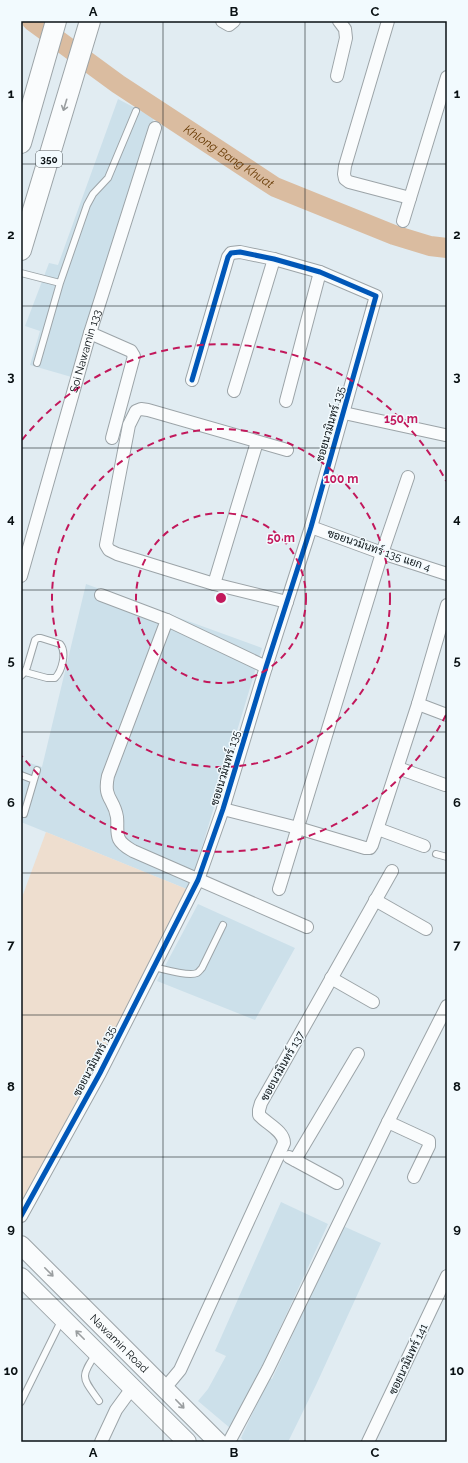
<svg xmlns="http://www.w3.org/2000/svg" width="468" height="1463" viewBox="0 0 468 1463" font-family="Raleway,Sarabun,sans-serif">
<rect width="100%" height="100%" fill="#e1ecf2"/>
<!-- built -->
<path fill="#cce0ea" d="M118,99L154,118L75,378L30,365L40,331L25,326L49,263L58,265Z
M86,584L262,648L189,890L21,822V760L42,767Z
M198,904L295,948L255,1020L157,981Z
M281,1202L328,1224L244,1406L230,1428L198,1401L208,1389L226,1356L215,1351Z
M343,1226L381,1243L316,1385L288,1442H245L241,1438L269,1378L272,1379Z"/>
<!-- green -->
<path fill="#eedecf" d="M46,832L189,890L21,1205V900Z"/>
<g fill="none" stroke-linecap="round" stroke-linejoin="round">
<!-- river -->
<path stroke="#dabca0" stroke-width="20" id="s1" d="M32,21L118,84L275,187L394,235L430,246L447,248"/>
<defs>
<path id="lane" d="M21,273L60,283L87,205L93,194L108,178L136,111
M37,363L60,283
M21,676L25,672L27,667L35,640L38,638H41L60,644C67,652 62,671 55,678H47L25,672
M21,775L34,780L37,770
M24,814L34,780
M436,854L447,857
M154,967C163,969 189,977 197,973C199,972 200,970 202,968L223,925
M96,1354C79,1378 83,1378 99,1401
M21,1402L61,1321"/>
<g id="street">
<path d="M222,21L229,25L234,21"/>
<path d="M388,21L345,166L344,174L345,179L349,182L410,198"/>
<path d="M337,76L346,38L345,29L339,21"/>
<path d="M403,221L447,77"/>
<path d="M90,333L131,351L134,356L112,438"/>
<path d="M234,391L274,259"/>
<path d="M286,401L320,272"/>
<path d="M344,413L445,435"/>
<path d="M287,450L148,410L141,409L136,411L129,425L106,545L109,550L117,554L214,584L287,602"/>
<path d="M311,527L382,553L447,574"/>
<path id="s2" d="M21,576L90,333L155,128"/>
<path d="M214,584L257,442"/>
<path d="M101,595L167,620L266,667"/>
<path d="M167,620L108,776C103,799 114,798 117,817C118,825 116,832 119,839C122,845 128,848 133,851L307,927"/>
<path d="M418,704L447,715"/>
<path d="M398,768L445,785"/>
<path d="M223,809L298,828L365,848H370L372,845L418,704L447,605"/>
<path d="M378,829L424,846"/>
<path d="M279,889L382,553L408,477"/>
<path d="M375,900L426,929"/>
<path d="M331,978L373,1002"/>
<path d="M388,1122L429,1141V1146L414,1177"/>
<path d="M289,1157L337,1183"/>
<path d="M295,1160L358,1054"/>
<path d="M21,1216L100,1073L198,880L223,809L266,667L311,527L376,296L320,272L274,259L240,252L231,253L228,257L192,380"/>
<path d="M165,1388L180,1370L284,1143C284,1131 267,1124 259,1115V1110L261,1103L392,871"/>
<path d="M101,1442L116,1410L132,1388"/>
<path d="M229,1442L268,1369L388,1122L447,1006"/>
<path d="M368,1442L447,1276"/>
</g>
<g id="secondary">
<path id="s3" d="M21,1245L218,1442"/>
<path d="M21,1277L187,1442"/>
</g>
<path id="primary" d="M21,143L56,21
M21,250L90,21"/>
</defs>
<!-- lane casing -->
<use href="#lane" stroke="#9ca4a8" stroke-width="8"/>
<!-- street casing -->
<use href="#street" stroke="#9ca4a8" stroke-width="14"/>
<!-- secondary casing -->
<use href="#secondary" stroke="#9ca4a8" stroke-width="20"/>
<!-- primary casing -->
<use href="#primary" stroke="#9ca4a8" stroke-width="22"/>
<!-- lane -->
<use href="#lane" stroke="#fafcfd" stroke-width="6"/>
<!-- street -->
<use href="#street" stroke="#fafcfd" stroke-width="12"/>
<!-- secondary -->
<use href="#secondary" stroke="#fafcfd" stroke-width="18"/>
<!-- primary -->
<use href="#primary" stroke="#fafcfd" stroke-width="20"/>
<defs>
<path id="cycleway" d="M21,1216L100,1073L198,880L223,809L266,667L311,527L376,296L320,272L274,259L240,252L231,253L228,257L192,380"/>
</defs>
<!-- cycleway casing -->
<use href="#cycleway" stroke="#f2fafe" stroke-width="8"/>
<!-- cycleway -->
<use href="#cycleway" stroke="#0057b8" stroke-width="5"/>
</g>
<!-- one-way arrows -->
<defs><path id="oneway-shaft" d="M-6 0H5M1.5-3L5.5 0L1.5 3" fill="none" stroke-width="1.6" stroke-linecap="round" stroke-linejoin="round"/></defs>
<g stroke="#9a9ea0">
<use href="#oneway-shaft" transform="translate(65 105) rotate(107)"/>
<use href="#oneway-shaft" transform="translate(49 1272) rotate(45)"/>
<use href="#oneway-shaft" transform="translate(80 1335) rotate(-135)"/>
<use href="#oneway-shaft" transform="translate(180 1404) rotate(46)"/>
</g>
<!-- grid -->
<path fill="none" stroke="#0a1114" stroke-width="1" stroke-opacity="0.55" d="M163,21V1442M305,21V1442M21,164H447M21,306H447M21,448H447M21,590H447M21,732H447M21,873H447M21,1015H447M21,1157H447M21,1299H447"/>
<!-- distance rings -->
<g fill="none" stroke="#c2185b" stroke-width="2" stroke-dasharray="7 5">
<circle cx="221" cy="598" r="85"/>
<circle cx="221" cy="598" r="169"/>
<path d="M446 715A254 254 0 0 1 22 756M22 440A254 254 0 0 1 446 481"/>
</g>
<g text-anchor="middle" stroke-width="3" stroke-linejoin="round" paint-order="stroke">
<!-- shield labels -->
<rect fill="#f2fafe" stroke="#50575a" stroke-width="1" x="36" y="151" width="26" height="16" rx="3"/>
<g font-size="10" font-weight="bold" fill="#0a1114">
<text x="49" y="163">350</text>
</g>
<!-- street labels -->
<g font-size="11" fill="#0a1114" stroke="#f2fafe">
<text dy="4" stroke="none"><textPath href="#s2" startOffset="234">Soi Nawamin 133</textPath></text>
<text transform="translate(330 424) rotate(-74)" y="4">ซอยนวมินทร์ 135</text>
<text transform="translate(379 550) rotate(19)" y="4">ซอยนวมินทร์ 135 แยก 4</text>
<text transform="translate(225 768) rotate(-73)" y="4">ซอยนวมินทร์ 135</text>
<text transform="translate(94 1061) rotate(-62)" y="4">ซอยนวมินทร์ 135</text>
<text transform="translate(282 1066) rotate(-61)" y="4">ซอยนวมินทร์ 137</text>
<text dy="4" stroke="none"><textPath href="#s3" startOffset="139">Nawamin Road</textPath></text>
<text transform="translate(408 1359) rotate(-65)" y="4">ซอยนวมินทร์ 141</text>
</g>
<!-- water labels -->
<g font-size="12" font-style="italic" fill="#683b05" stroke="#f2fafe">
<text dy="4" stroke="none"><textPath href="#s1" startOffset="239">Khlong Bang Khuat</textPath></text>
</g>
</g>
<circle cx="221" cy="598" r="6" fill="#c2185b" stroke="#f2fafe" stroke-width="2"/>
<g font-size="12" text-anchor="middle" font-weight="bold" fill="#c2185b" stroke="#f2fafe" stroke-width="3" stroke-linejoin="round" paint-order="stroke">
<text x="401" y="423">150 m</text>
<text x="341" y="483">100 m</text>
<text x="281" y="542">50 m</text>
</g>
<!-- border -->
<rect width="468" height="1463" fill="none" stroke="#f2fafe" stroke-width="44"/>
<rect x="22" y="22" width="424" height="1419" fill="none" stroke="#0a1114" stroke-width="1.5"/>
<g font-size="13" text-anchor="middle" font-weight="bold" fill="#0a1114">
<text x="93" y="16">A</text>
<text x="234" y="16">B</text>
<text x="375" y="16">C</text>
<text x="11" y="98">1</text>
<text x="457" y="98">1</text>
<text x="11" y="239">2</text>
<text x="457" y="239">2</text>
<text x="11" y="381">3</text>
<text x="457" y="381">3</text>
<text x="11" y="523">4</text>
<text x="457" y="523">4</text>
<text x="11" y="665">5</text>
<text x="457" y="665">5</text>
<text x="11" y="807">6</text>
<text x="457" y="807">6</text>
<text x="11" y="949">7</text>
<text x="457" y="949">7</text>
<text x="11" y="1091">8</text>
<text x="457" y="1091">8</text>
<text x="11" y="1233">9</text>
<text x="457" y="1233">9</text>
<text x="11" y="1375">10</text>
<text x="457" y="1375">10</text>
<text x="93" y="1457">A</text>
<text x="234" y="1457">B</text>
<text x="375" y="1457">C</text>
</g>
</svg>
